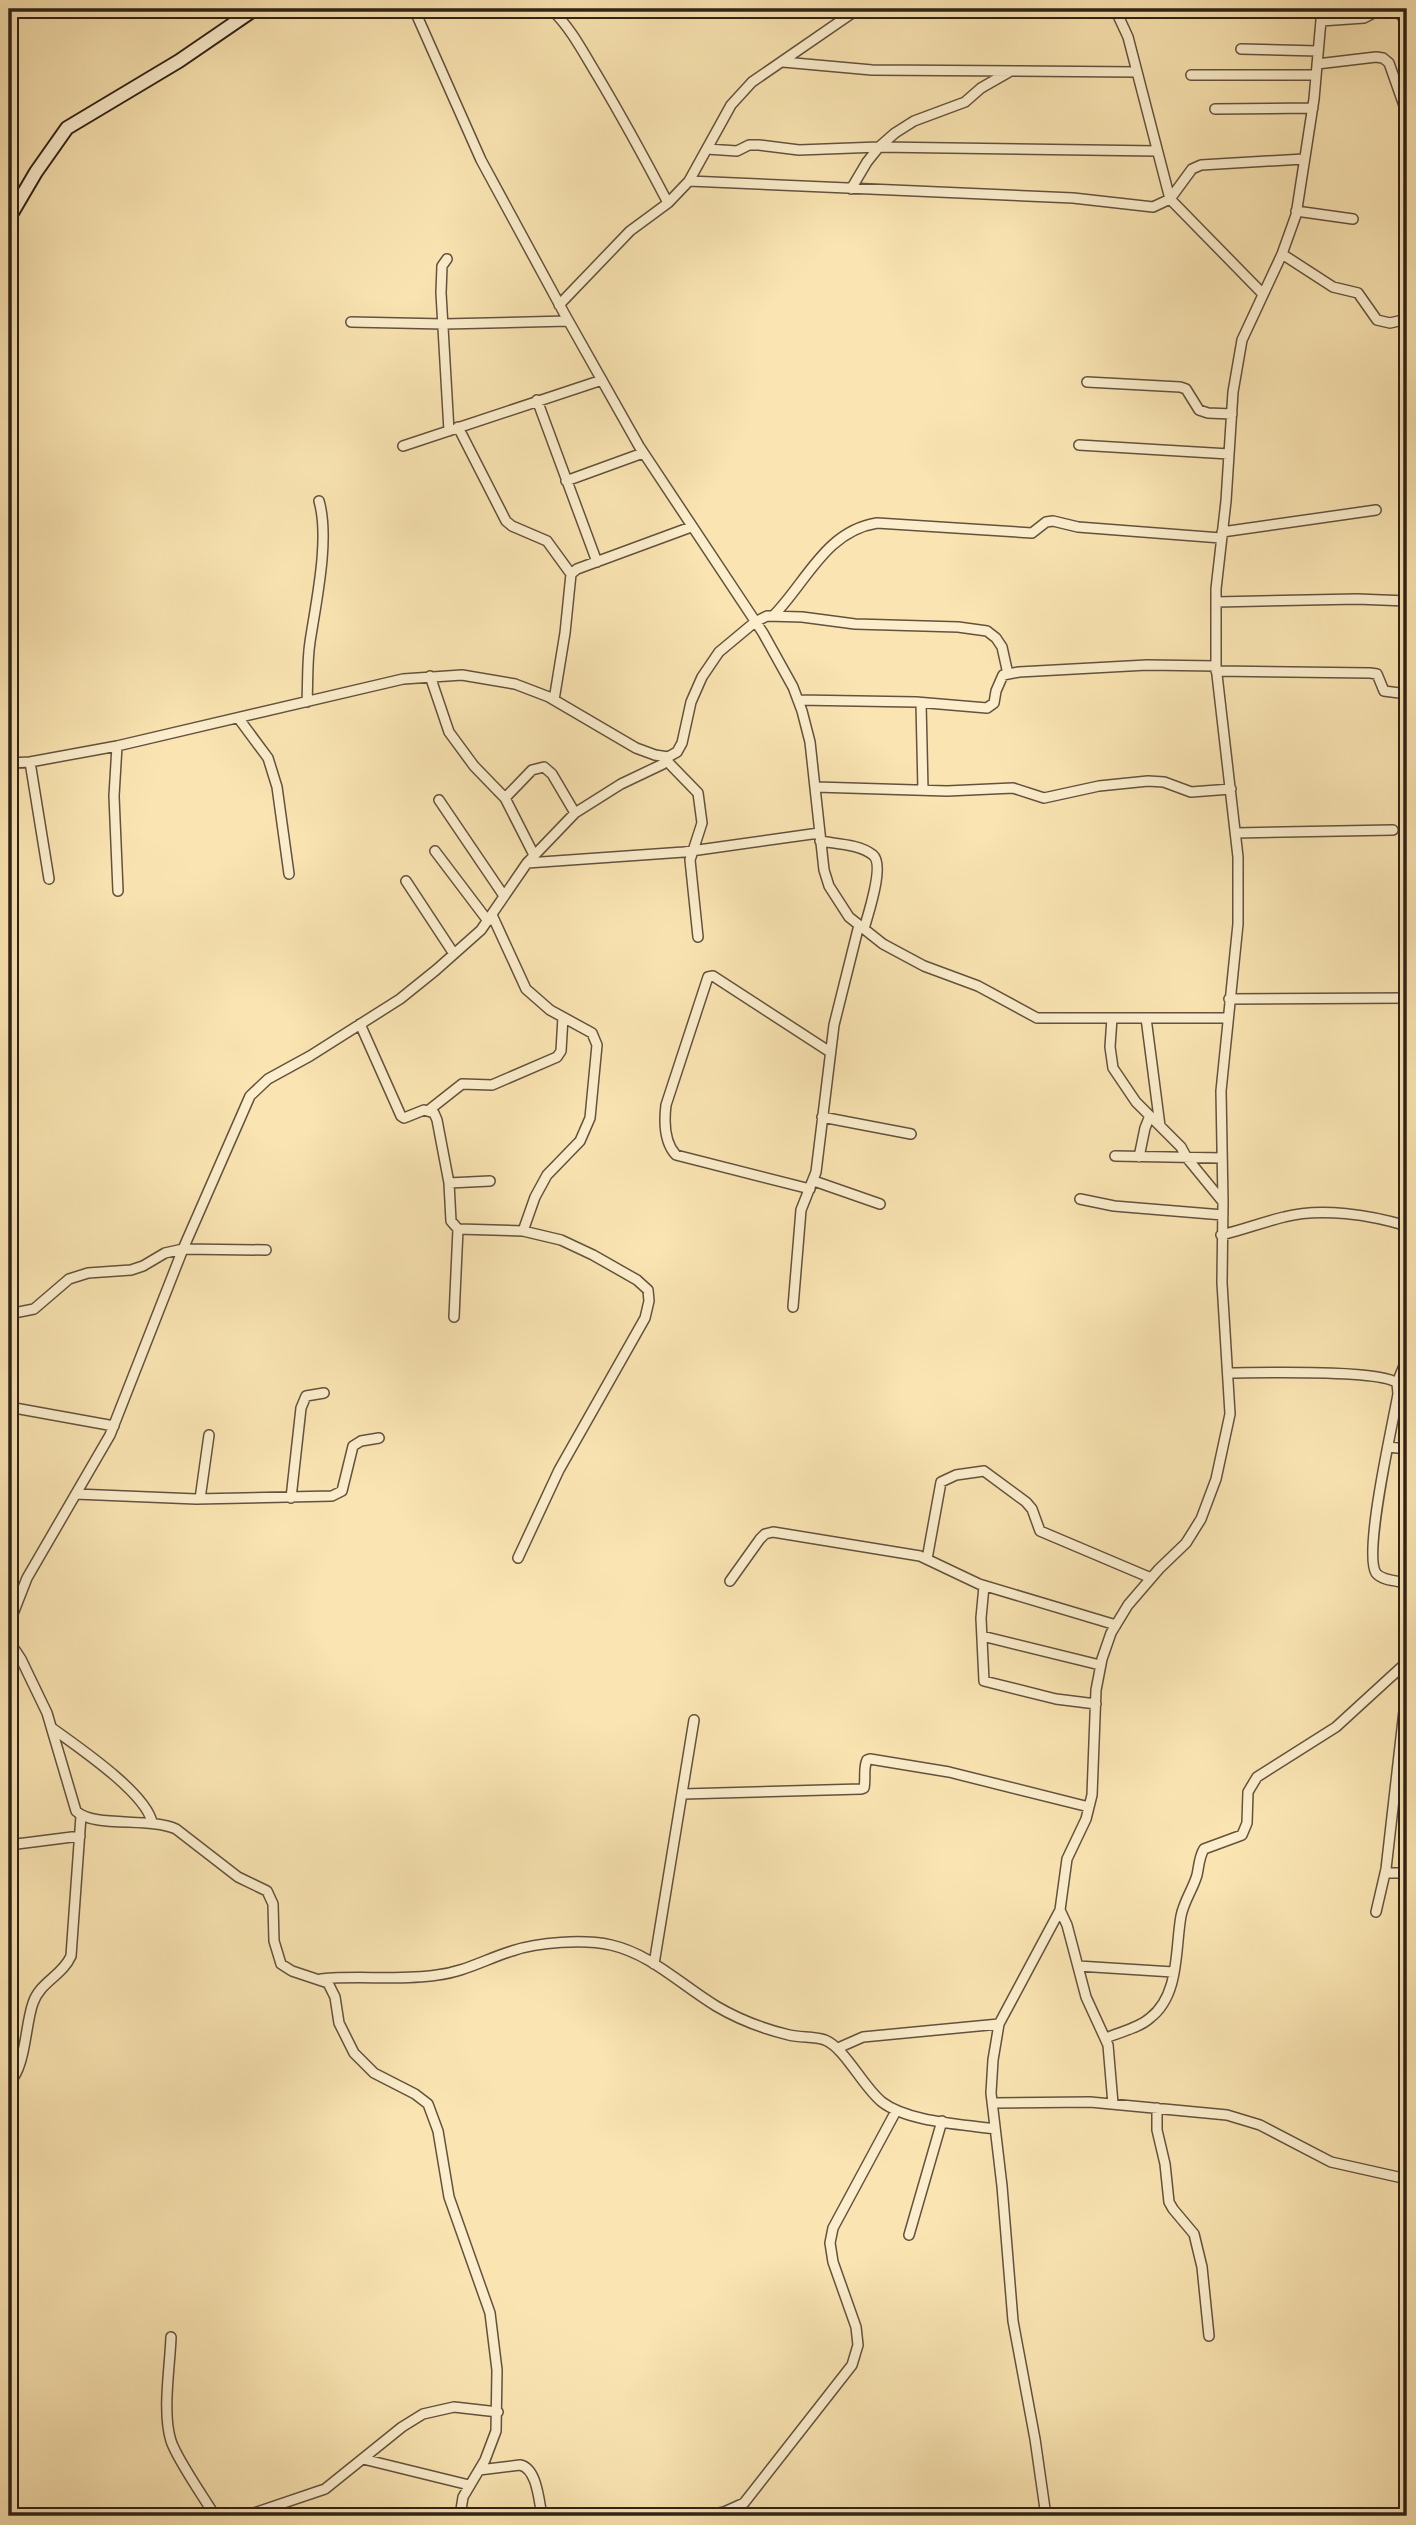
<svg xmlns="http://www.w3.org/2000/svg" width="1416" height="2525" viewBox="0 0 1416 2525" font-family="Vollkorn,serif">
<rect width="100%" height="100%" fill="#fae5b2"/>
<filter id="stains"><feTurbulence type="fractalNoise" baseFrequency=".00286" numOctaves="4"/><feColorMatrix values="0 0 0 0 .2 0 0 0 0 .09 0 0 0 0 .02 0 0 0 .5 -.17"/></filter>
<radialGradient id="worn" r=".72"><stop offset=".6" stop-color="#630" stop-opacity="0"/><stop offset="1" stop-color="#630" stop-opacity=".3"/></radialGradient>
<g fill="none" stroke-linecap="round" stroke-linejoin="round">
<defs>
<path id="street" d="M414,9L481,160L564,313L639,446L763,633L793,687L802,711L810,742L824,870L829,886L849,917L883,944L924,966L978,986L1037,1018H1227
M551,9C571,28 583,52 597,75C622,117 645,159 668,203
M1115,9L1128,37L1170,199L1263,294
M1397,9L1407,24
M1007,12L1008,9
M1321,21L1364,18L1381,9
M1241,49L1318,51
M783,62L872,70L1137,72
M1317,64L1376,57L1383,58L1389,63L1407,114
M1191,75H1316
M1215,109L1313,108
M707,149L737,151L749,145H759L799,150L879,147L1157,151
M689,181L1073,198L1153,207L1170,199L1192,169L1201,165L1304,159
M851,189L867,162L879,147L895,133L914,121L965,102L981,88L1009,72
M1296,211L1353,219
M1282,254L1333,287L1358,293L1377,320L1390,323L1407,319
M447,259L442,266L441,293L449,431
M559,305L630,231L668,203L689,181L731,105L752,82L858,9
M351,322L444,324L568,321
M1087,382L1180,387L1186,389L1199,410L1208,413L1232,414
M537,400L597,562
M458,427L506,521L512,526L547,541L571,574
M1079,445L1229,454
M403,446L602,380
M566,481L643,453
M1222,532L1376,510
M1216,602L1357,599L1407,601
M774,615C807,581 826,531 877,523L1032,533L1046,522L1053,521L1078,527L1221,538
M1216,671L1370,673L1377,674L1384,691L1407,694
M430,676L449,732L474,766L505,798L534,855
M554,700L565,633L571,574L577,569L691,527
M798,700L916,702L987,708L994,703L996,691L1003,675L1019,672L1147,665L1216,666
M307,702C308,682 307,661 310,642C316,602 330,539 319,501
M921,703L923,790
M239,719L268,758L277,787L289,874
M117,746L114,796L118,891
M666,760L698,793L702,823L690,860L698,937
M30,762L49,879
M9,763L30,762L117,746L403,679L462,675L515,684L549,697L636,748L655,755L668,757L677,752L682,743L691,702L702,677L719,652L755,622L767,616L802,617L855,624L958,627L987,631L996,638L1002,647L1008,674
M816,787L947,791L1013,788L1044,798L1099,786L1148,781L1164,782L1191,792L1231,789
M505,798L532,770L544,767L552,774L575,813
M439,800L504,896
M1236,833L1393,830
M820,841C836,844 859,844 873,855C885,865 868,914 864,929
M435,851L488,921
M527,863L684,852L819,833
M406,881L454,954
M492,915L526,989L550,1010L592,1033L597,1045L590,1118L580,1141L547,1175L535,1197L523,1231
M1229,999L1407,998
M1112,1018L1110,1047L1113,1068L1136,1102L1181,1147L1187,1158L1223,1202
M1146,1018L1160,1126
M360,1024L401,1116L404,1118L424,1110L434,1113L437,1120L449,1183L451,1221L458,1229L523,1231L561,1240L593,1255L637,1280L648,1290L649,1301L645,1318L559,1470L518,1558
M429,1110L462,1084L492,1085L557,1057L561,1051L563,1017
M822,1117L911,1134
M1115,1156L1222,1158
M1139,1157L1145,1128L1149,1118
M814,1181L880,1204
M449,1183L490,1181
M810,1189L676,1155C664,1142 664,1121 666,1105L708,977L713,976L830,1052
M1080,1199L1114,1206L1223,1215
M1221,1235C1243,1230 1263,1222 1284,1217C1321,1207 1371,1215 1407,1226
M793,1307L801,1210L816,1172L834,1025L859,925
M9,1314L34,1309L69,1279L88,1273L131,1270L143,1266L165,1253L183,1249L266,1250
M454,1317L458,1229
M1228,1373C1258,1373 1379,1369 1397,1383L1398,1394C1393,1423 1363,1553 1376,1573C1382,1581 1399,1581 1407,1583
M1397,1383L1407,1358
M9,1407L114,1426
M1388,1447L1407,1449
M76,1494L196,1499L332,1496L342,1491L353,1446L361,1441L379,1438
M291,1498L301,1408L306,1396L324,1393
M200,1499L209,1435
M927,1559L941,1482L956,1475L984,1471L1026,1502L1032,1509L1040,1531L1151,1578
M730,1581L760,1539L765,1534L773,1532L920,1556L979,1584L1116,1625
M984,1586L981,1618L984,1681L1056,1699L1096,1704
M9,1624L27,1578L110,1435L183,1249L250,1096L268,1079L310,1056L400,999L436,970L481,930L527,863L575,813L621,784L663,764L668,757
M982,1636L1100,1665
M9,1641L21,1659L47,1713L76,1811C93,1828 149,1817 176,1829L238,1877L267,1891L273,1904L274,1941L281,1964L292,1971L328,1983L335,1997L339,2023L354,2053L374,2073L415,2094L428,2104L438,2131L449,2197L490,2313L497,2370L496,2431L485,2460L463,2497L460,2516
M52,1728C78,1747 145,1792 152,1822
M683,1794L861,1789L864,1788C866,1779 863,1768 867,1760L870,1759L949,1772L1089,1807
M9,1845L80,1836
M1385,1873H1407
M1060,1910L1067,1925L1086,1997L1108,2045L1113,2104
M1376,1912L1386,1869L1404,1711L1405,1686L1402,1669
M654,1964L694,1720
M1078,1966L1173,1972
M321,1979C360,1975 398,1981 437,1975C464,1972 486,1959 512,1951C538,1942 584,1939 611,1945C651,1954 681,1985 716,2006C738,2019 764,2029 789,2035C801,2038 814,2036 825,2040C845,2048 863,2087 882,2102C908,2122 962,2124 994,2129
M1106,2038C1120,2032 1139,2028 1150,2018C1180,1995 1175,1949 1181,1916C1184,1901 1193,1889 1197,1875C1199,1866 1199,1857 1204,1849L1242,1835L1247,1823L1248,1792L1257,1777L1336,1727L1407,1662
M838,2048L863,2037L999,2024
M9,2083C26,2067 25,2025 33,2003C40,1982 62,1976 71,1956L81,1816
M992,2103L1090,2102L1227,2115L1260,2125L1331,2162L1407,2179
M1157,2108V2130L1165,2164L1169,2202L1173,2209L1194,2234L1202,2267L1209,2336
M909,2235L942,2121
M171,2337C170,2367 162,2412 171,2441C178,2461 203,2496 215,2516
M363,2459L469,2485
M479,2470L520,2465C537,2468 539,2501 542,2516
M245,2516L325,2489L402,2427L423,2414L454,2407L498,2412
M704,2516L724,2512L744,2503L852,2365L858,2345L856,2327L833,2262L830,2243L833,2228L896,2111
M1046,2516L1035,2439L1013,2321L1002,2186L991,2093L993,2060L999,2024L1060,1910L1067,1859L1086,1819L1092,1795L1096,1690L1102,1659L1111,1633L1128,1605L1159,1569L1186,1543L1201,1519L1216,1479L1230,1414L1222,1283L1223,1202L1221,1091L1238,924V857L1216,666V589L1226,501L1233,392L1242,340L1282,254L1296,215L1314,99L1322,9"/>
<path id="secondary" d="M9,218L36,172L67,128L179,61L255,9"/>
</defs>
<!-- street casing -->
<use href="#street" stroke="#62523e" stroke-width="12"/>
<!-- secondary casing -->
<use href="#secondary" stroke="#2f2117" stroke-width="16"/>
<!-- street -->
<use href="#street" stroke="#fceecd" stroke-width="9"/>
<!-- secondary -->
<use href="#secondary" stroke="#fceecd" stroke-width="12"/>
</g>
<!-- margin -->
<rect width="1416" height="2525" fill="none" stroke="#fae5b2" stroke-width="35"/>
<rect x="10" y="10" width="1395" height="2504" fill="none" stroke="#2f2117" stroke-width="3.5"/>
<rect x="18" y="18" width="1381" height="2490" fill="none" stroke="#2f2117" stroke-width="2"/>
<rect width="100%" height="100%" filter="url(#stains)"/>
<rect width="100%" height="100%" fill="url(#worn)"/>
</svg>
